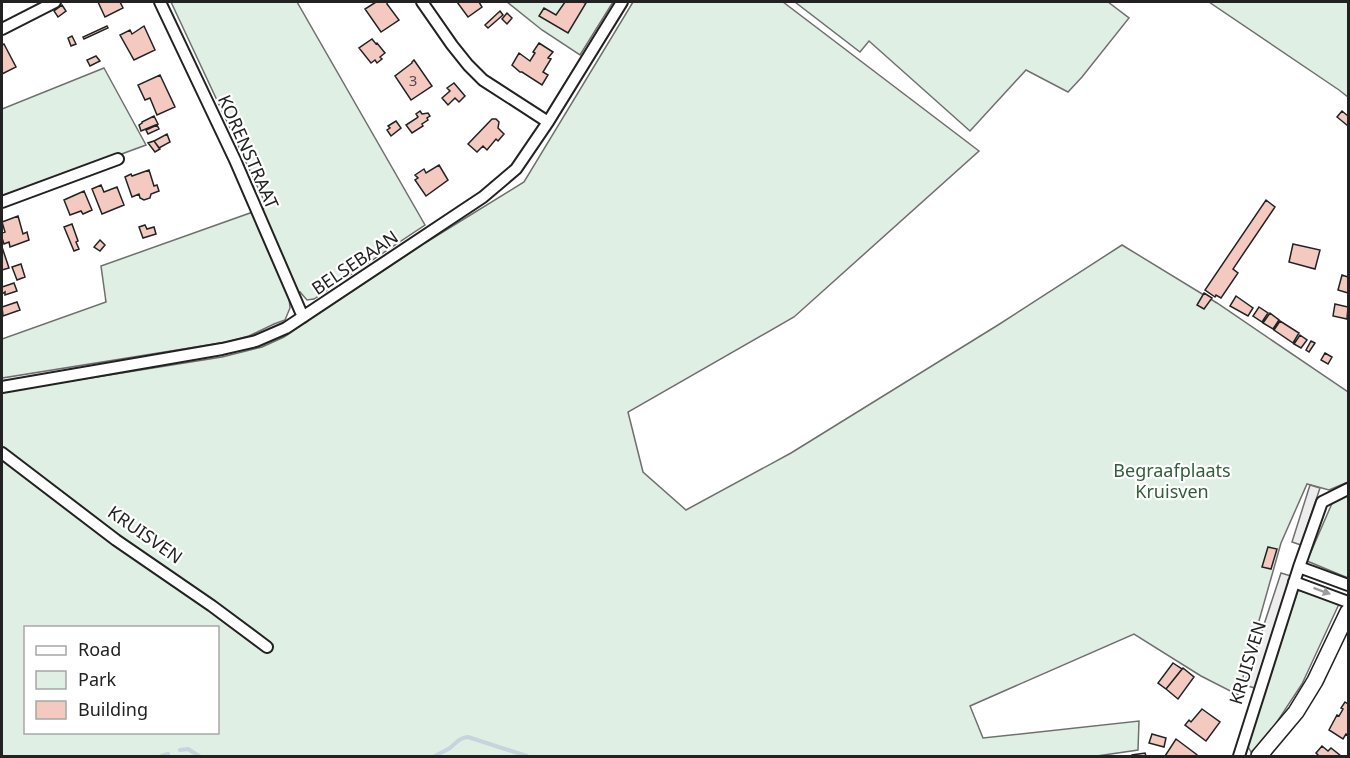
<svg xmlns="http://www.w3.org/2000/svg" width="1350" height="758" viewBox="0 0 1350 758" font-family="'Noto Sans',sans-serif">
<rect width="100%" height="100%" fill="#fff"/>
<!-- green -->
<path fill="#e0efe3" stroke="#6f6f6f" stroke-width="1.5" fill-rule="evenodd" d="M171,2H297L425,225L314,299L307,300L300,292L289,297L290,308L285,320L274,324L249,336L227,342L2,378V339L106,302L101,266L267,207Z
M507,2H613L580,55L542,30Z
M633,2H783L979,151L794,317L628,412L643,472L686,510L791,453L998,325L1122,245L1217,303L1348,392V482L1329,490L1307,484L1281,543L1238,695L1201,676L1134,634L970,706L983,738L1139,721L1138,750L1097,756H2V392L222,357L262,347L284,337L425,243L524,182ZM26,628H218V732H26Z
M795,2H1108L1129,18L1082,77L1068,92L1026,70L970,131L869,41L860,52Z
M1209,2H1348V97L1339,90Z
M104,68L146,145L2,198V109Z
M1348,495V578L1307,561L1333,501Z
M1298,590L1339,604L1302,684L1265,740L1251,752L1247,745Z"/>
<!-- parking -->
<path fill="#ededed" stroke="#6f6f6f" stroke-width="1.5" d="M1310,485L1320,488L1301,545L1292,542Z
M1281,573L1291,576L1255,688L1244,685Z"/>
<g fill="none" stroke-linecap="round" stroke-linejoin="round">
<!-- stream -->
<path stroke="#c7d3dd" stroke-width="4" d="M180,750L188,749L199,756
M161,756L168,754
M435,756C440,753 445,751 450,748C457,742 459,738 468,737L527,756"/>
</g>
<!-- building -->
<path fill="#f3c9c0" stroke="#222" stroke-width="1.5" d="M98,2H120L123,8L105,17Z
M376,2H387V4L399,20L381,32L365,9Z
M457,2H479L482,7L468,17Z
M565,2H582L586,3L568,33L539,16L544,8L556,15Z
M62,5L66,11L58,17L54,11Z
M500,11L503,15L488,28L485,25Z
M507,13L512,18L507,24L502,19Z
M107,26L108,28L84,39L83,37Z
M144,26L155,50L134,60L120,35L130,30L132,34Z
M72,36L76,44L71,46L68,38Z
M372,39L376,44L377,43L385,53L380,57L382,59L377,63L375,60L371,63L359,48Z
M539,43L553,52L548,58L551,59L543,72L548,75L542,85L522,72H520L512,65L519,53L530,61L535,53L533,52Z
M4,44L16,67L2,74V45Z
M96,56L100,61L90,66L87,60Z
M414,60L432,86L411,100L395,76L412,63V62Z
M160,75L175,107L157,115L150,98L145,100L138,85Z
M454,83L465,96L459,102L455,98L448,105L442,98L450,91L447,88Z
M420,111L422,114L428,113L430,116L427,118L428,120L422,124L423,126L412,133L406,125L417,118L418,117L416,114Z
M1342,111L1348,116V126L1337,117Z
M154,116L158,124L141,131L139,125L142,123V122Z
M492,119H496L499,122L498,128L504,134L498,141L496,139L487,150L483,146L477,152L468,144Z
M396,121L401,128L391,136L387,130L390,128L388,126Z
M157,125L159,129L148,134L146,130Z
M167,134L170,142L159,148L154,141Z
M154,141L160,149L155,152L148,143Z
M439,165L448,180L426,196L415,180L418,178L415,175L424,169L426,173Z
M149,170L154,186L157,185L159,191L151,194L150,198L144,200L140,198L139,194L132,197L125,177L131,174L132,176Z
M101,185L104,192L117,187L124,205L102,214L92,189Z
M84,191L92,210L83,214L81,211L70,215L64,200Z
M1266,200L1275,207L1233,269L1238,273L1221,298L1216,295L1215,297L1205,290Z
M18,216L23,234L27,232L29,240L10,247L9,242L4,244L2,238V233L5,232L2,222Z
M72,224L78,241L76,242L79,249L74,251L64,227Z
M145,225L147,229L154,227L156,234L143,238L139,227Z
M100,240L105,245L100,251L94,247Z
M1293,244L1320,250L1315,269L1289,262Z
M2,247L9,268L2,270Z
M21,264L25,277L17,280L12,267Z
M1342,275L1348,277V293L1338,290Z
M14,283L17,291L5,295V292L2,294V287Z
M1204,293L1212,298L1204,309L1197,305Z
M1236,296L1253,308L1248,316L1230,306Z
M17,302L20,310L3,316L2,307Z
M1335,304L1348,307L1347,319L1333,316Z
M1259,307L1268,313L1262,322L1253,316Z
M1270,313L1279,320L1273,329L1263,323Z
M1280,321L1299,333L1293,343L1274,330Z
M1300,335L1307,340L1301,348L1294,344Z
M1311,341L1315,343L1309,352L1306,350Z
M1325,353L1332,357L1328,364L1321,360Z
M1268,547L1277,549L1271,569L1262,567Z
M1173,663L1182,669L1166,689L1158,683Z
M1183,668L1194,677L1178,699L1166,689Z
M1345,702L1348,704V735L1346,734L1343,739L1329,730L1337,715L1339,716L1343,709L1341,708Z
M1202,709L1220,722L1206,741L1185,725L1189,720L1191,722Z
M1152,734L1166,738L1164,747L1149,743Z
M1176,739L1196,754L1198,756H1165Z
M1322,746L1328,751L1331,748L1341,756H1317L1318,755L1316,753Z
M1145,753L1146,756H1132V755Z"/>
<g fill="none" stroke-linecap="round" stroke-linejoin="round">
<defs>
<path id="street" d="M160,2L235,160L303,317
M422,2L452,45L468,65L483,80L548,122
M2,29L55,2
M2,202L118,159
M2,387L222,349L256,341L286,328L483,197L516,169L548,122L622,2
M2,453L116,540L212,606L267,647
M1299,567L1348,585
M1294,582L1348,602
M1239,756L1299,567L1322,502L1348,489"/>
<path id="secondary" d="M1259,756L1296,712L1315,681L1348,612"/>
</defs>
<!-- street casing -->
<use href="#street" stroke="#222" stroke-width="14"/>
<!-- secondary casing -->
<use href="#secondary" stroke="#222" stroke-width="18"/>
<!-- street -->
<use href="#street" stroke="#fff" stroke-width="10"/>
<!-- secondary -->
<use href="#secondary" stroke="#fff" stroke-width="15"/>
</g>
<!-- one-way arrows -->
<defs><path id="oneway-solid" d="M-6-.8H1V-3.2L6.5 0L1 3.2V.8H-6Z" transform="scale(1.5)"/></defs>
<use fill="#9c9c9c" href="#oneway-solid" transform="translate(1322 591) rotate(20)"/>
<g text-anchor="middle" stroke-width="4.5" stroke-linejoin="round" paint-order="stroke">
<!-- number labels -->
<g font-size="15" fill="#564c4a">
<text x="413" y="86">3</text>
</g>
<!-- street labels -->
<g font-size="18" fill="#222" stroke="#fff">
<text transform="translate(248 152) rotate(66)" y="6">KORENSTRAAT</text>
<text transform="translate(355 263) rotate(-34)" y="6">BELSEBAAN</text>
<text transform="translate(145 535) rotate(35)" y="6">KRUISVEN</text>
<text transform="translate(1248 663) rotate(-73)" y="6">KRUISVEN</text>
</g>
<!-- park labels -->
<g font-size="18" fill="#2f5e38" stroke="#fff">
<text x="1172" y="477">Begraafplaats<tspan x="1172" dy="21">Kruisven</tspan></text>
</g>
</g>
<!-- border -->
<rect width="1350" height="758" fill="none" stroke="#222222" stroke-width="6"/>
<!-- legend -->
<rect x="24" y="626" width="195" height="108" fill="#ffffff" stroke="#a7a7a7" stroke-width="1.5"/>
<rect x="36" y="646" width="30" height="9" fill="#ffffff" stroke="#a7a7a7" stroke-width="1.5"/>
<text x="78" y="656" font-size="18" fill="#222222">Road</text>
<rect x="36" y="671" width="30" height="18" fill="#e0efe3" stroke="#a7a7a7" stroke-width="1.5"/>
<text x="78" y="686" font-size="18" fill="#222222">Park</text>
<rect x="36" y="701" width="30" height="18" fill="#f3c9c0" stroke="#a7a7a7" stroke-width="1.5"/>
<text x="78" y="716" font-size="18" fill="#222222">Building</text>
</svg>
